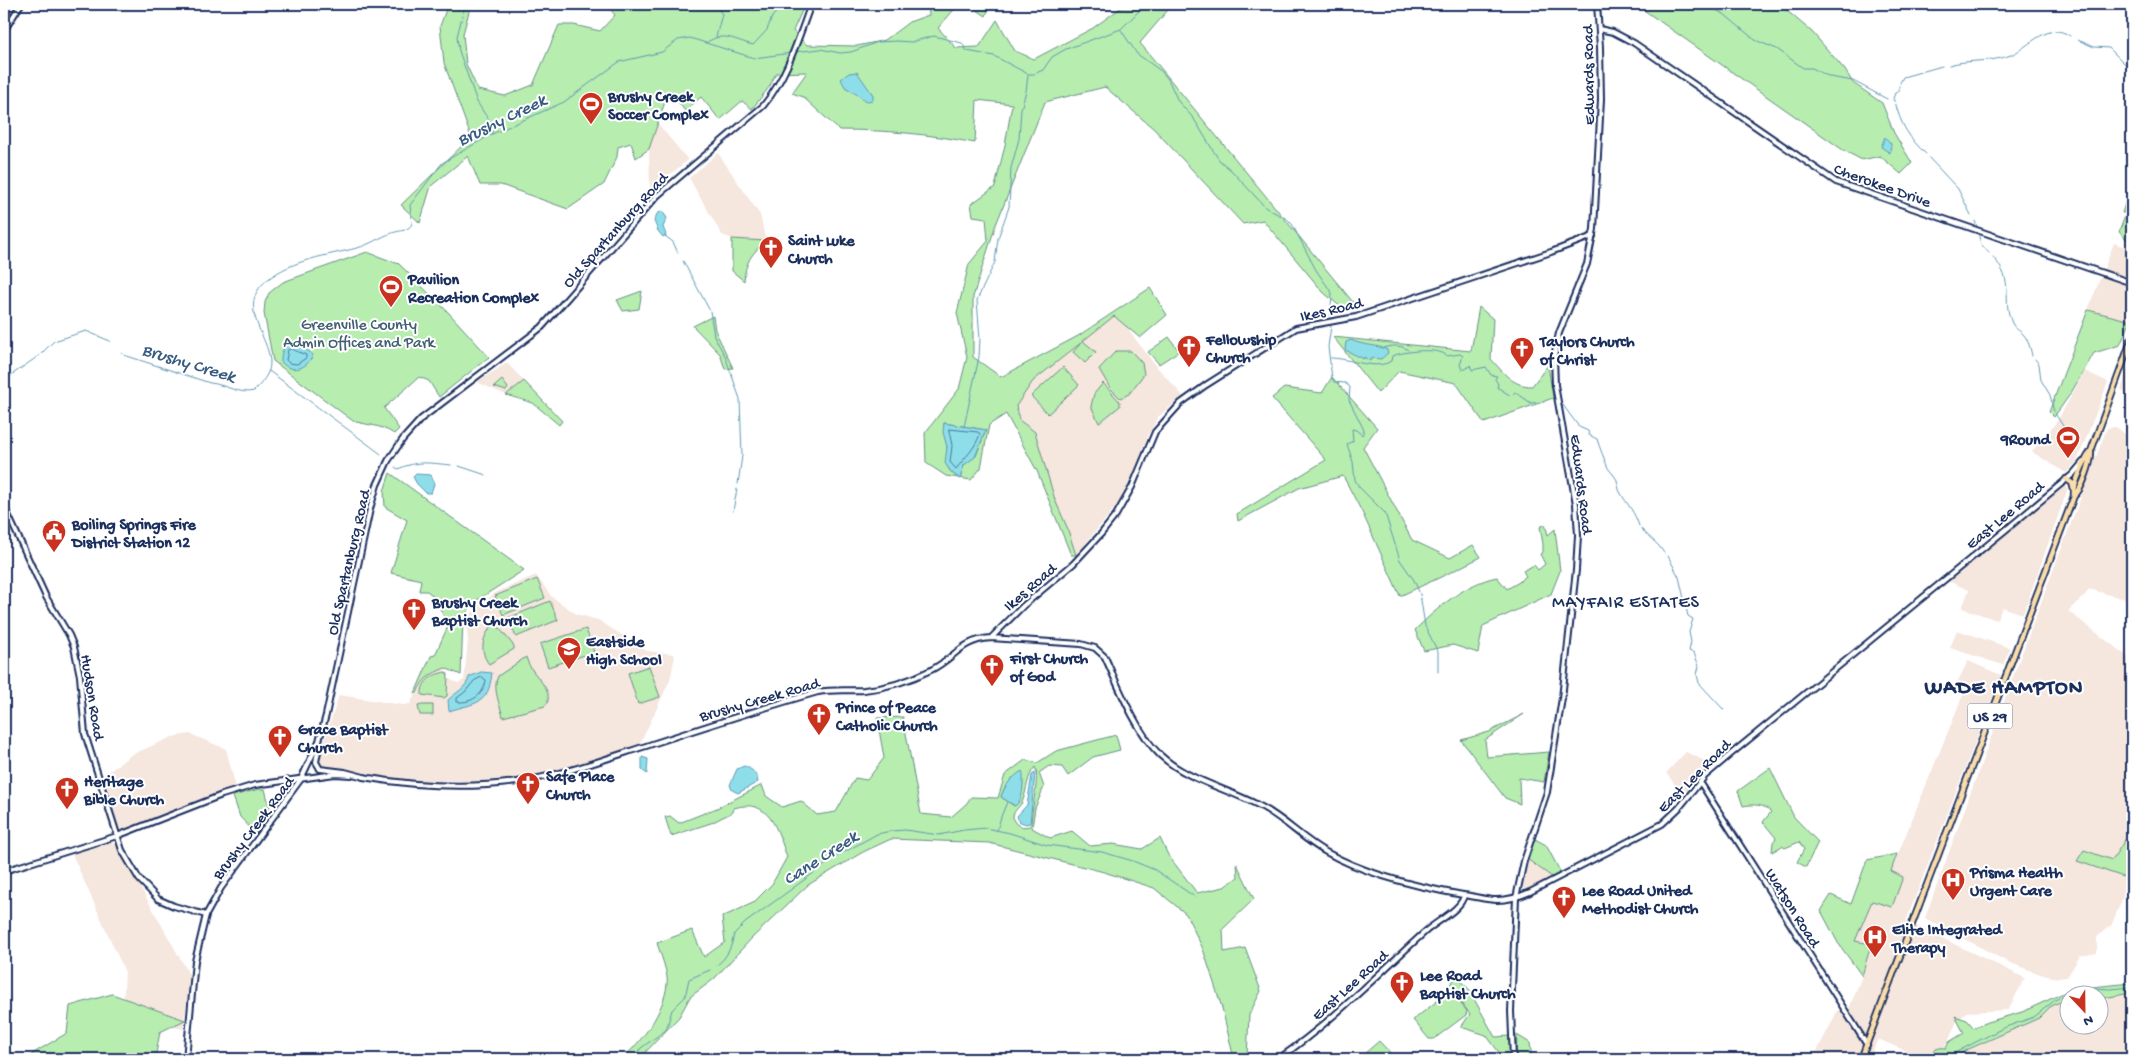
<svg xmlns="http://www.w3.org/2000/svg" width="2136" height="1063" viewBox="0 0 2136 1063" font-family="'Gochi Hand',sans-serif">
<rect width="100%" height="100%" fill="#fff"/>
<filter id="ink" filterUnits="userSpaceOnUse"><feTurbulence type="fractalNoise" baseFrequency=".02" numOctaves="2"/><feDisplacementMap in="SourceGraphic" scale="10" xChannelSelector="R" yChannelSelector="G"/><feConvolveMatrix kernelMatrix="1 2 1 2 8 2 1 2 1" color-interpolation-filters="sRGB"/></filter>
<g filter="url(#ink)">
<!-- built -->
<path fill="#f5e6de" d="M658,124L688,160L650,191L649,149Z
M718,153L760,215L766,241L732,239L722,235L689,178Z
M2114,243L2132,250L2131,321L2088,310Z
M1114,316L1124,324L1155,365L1183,396L1159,416L1149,433L1132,477L1117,505L1076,555L1067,527L1055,500L1035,432L1019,420L1016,406L1033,381Z
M2132,358V398L2121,389Z
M507,363L524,381L506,395L477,382Z
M2085,371L2108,382L2077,461L2066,473L2032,452L2058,420Z
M2116,427L2132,440V601L2089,589L2085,595L2068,611L2132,660V877L2124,874L2123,897L2111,926L2097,937V953L2080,956L2067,977L2059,978L2043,975L2008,962L1925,918L2010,685L2107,428Z
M2067,484V491L2023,614L2002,607L1997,620L1962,608L1969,590L1948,581Z
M536,575L551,596L576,614L598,620L647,651L673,654L675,656L670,680L640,744L570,767L534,776L475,782L445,780L432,783L404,780L350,770L325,769L318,761L339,695L403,705L410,704L426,675L441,668L449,673L448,678L453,681L458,683L464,680L468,640L466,621L476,607L497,592Z
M1957,630L2010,648L2003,665L1950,648Z
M1968,661L2001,675L1906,921L2025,978L2008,1010L1967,1012L1957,1021L1945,1047L1918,1056L1878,1039L1869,1059H1813L1838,1010L1848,1011L1862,976L1871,944L1854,941L1872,901L1892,907L1903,877L1891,871L1965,690L1956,685Z
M190,734L226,749L236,788L125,830L119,828L102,777L131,755L172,737Z
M1686,752L1705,761L1709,768L1684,796L1666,773Z
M111,842L118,847L190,976L183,1029L146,1021L123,1005L125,972L72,854Z
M1527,859L1552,877L1526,890L1521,886Z
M2132,990V1059H1956L1962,1052L2039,1018L2050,1007L2068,998V1026H2098L2099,999L2125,994Z"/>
<!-- green -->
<path fill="#b7edaf" stroke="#698e86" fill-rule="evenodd" d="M448,4H471L463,34L466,64L478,90L505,96L533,85L559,25H574L600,31L615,15L606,4H805L793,31L807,45L857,46L885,40L909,22L929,15L928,4H959L938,28L956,48L979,47L997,20L1015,51L1034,59L1093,28L1126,4H1173L1140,43L1357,307L1344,310L1323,292L1263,220L1243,224L1154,129L1105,87L1045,102L995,227L973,297V357L1001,377L1078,336L1150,288L1167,315L1140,338L1114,316L1083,341L1096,352L1085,363L1073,352L1082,342L1033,381L1016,406L1019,420L1035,432L1055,500L1067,527L1076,555H1071L1037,471L1006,414L989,425L981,468L971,480L946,476L926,463L925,433L959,389L967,357L957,313L969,264L988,241L986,218L973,216L971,204L995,187L1005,145L1012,104L977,100L975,143C930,134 885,130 839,130L803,97L792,93L807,72L776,73L770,86L752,109L742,101L720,120L701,97L685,111L669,90L649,149L636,158L631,143L618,147L617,157L604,184L568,209L501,185H480L468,156L431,186L420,223L401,205L471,137L444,63L440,26ZM864,84L873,95L856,93L845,87ZM944,423L986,430L976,456L964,465L960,479C944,468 946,464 947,448C947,440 945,431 944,423Z
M968,4H987L989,7L986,16Z
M1631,4H1779L1812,32L1845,70L1853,83L1882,103L1894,133L1912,163L1901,174L1880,156L1862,160L1843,150L1638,6Z
M2127,198L2132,200V212L2122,213Z
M2132,213V242L2130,243L2119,232L2125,216Z
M732,239L766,241C752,253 745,262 744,281L732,271Z
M367,252L399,264L448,312L489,357L439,397L429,381L419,377L384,408L399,429L394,434C379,424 370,426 353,421L273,361L264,313L265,302L269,293L283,282Z
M642,291L639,309L623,311L617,300Z
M1479,307L1493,319L1491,359C1504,373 1512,386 1532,386L1548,365L1553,398L1484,423L1456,383L1399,371L1378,393L1333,337L1471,351Z
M2088,310L2131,321L2120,345L2094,353L2071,393L2054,417L2049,412Z
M713,316L715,330L733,368L725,369L720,354L693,326Z
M1169,337L1179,351L1159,364L1148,352Z
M1116,351H1131L1142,363L1144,374L1129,394L1120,398L1110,388L1099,369Z
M1063,367L1079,385L1048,414L1031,396Z
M1332,377L1377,428L1363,447L1412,540L1450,558L1473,545L1481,557L1443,576L1400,596L1362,512L1343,476L1299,488L1238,521L1237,514L1326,460L1272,398L1284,388L1322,393Z
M502,380L508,388L506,391L494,387Z
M524,381L562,421L559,425L533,403L506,395Z
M1103,383L1120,402V406L1099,423L1091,406L1094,394Z
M390,473L524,570L474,602L463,619L461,675L445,668C431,674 423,678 417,693H415L431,656L435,655L448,626L439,606L441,602L427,591H419L421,580L391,573L407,520L385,507L384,491Z
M1545,524L1548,535L1555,529L1560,571L1551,594L1483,626L1478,653L1453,645L1424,651L1415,630C1437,608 1466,583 1497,577L1507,589L1519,582L1526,576L1523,571L1534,565L1538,570L1545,564L1540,554L1543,552V544L1540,527Z
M537,579L545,598L503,615L495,596Z
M550,601L558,620L516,637L508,618Z
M495,623L514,646V649L489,664C478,650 483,634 495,623Z
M586,629L594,652L548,667L540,644Z
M526,657C527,661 529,665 531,668C537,678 556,694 545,706L503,717C500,704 492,689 498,676Z
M649,666L660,697L638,704L628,673Z
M446,672L448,675L447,696L444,698L422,695C421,681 433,674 446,672Z
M422,705H433V715H420L418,706Z
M1524,714L1485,740L1487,757L1549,752L1544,782L1519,778L1520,804L1505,798L1461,740L1489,732Z
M903,717L921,814L951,817L966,804L971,797L998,798L1005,775L1025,760L1037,763L1056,751L1116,735L1120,750L1093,757L1068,776L1062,767L1049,766L1039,773L1044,787L1035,808L1032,828L1050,838L1072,831L1090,846L1113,844L1142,849L1160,838L1168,855L1197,893L1224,887L1238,877L1237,864L1254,899L1223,929L1224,952L1245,948L1261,991L1249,1015L1247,1057L1255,1059H1234L1222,1008L1203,949L1186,914L1154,888L1104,872L989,843L891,839L863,852L808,885L752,938L714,979L690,997L679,1017L639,1059H622C642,1041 664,1012 667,984C669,975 660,953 657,943L692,930L704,957L725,942L722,917L753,903L772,884L787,857C777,830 770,797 734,808L733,812L711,823L671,836L665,817L670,816L679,823L717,808L762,785L766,796L782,807L801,801L817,815L836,812L855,778L867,780L884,758L877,718ZM1035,767C1040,775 1031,811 1031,825C1025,829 1013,826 1013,817C1013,810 1021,807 1023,800C1027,790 1027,776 1035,767ZM1012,778L1023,783L1019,802L1014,806L1001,797L1004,789Z
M1770,768L1794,817L1818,842L1806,867L1797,862L1804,849L1799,842L1785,848L1782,846L1772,852L1773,842L1776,838L1763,822L1771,812C1764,804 1753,804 1743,806L1738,791Z
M259,789H265L271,813L256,834L240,817L233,796Z
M2132,829V883L2129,879L2077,861L2084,850L2112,860Z
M1535,839L1546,845L1561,873L1552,877L1527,859Z
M1897,854L1891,871L1903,877L1892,907L1872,901L1855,941L1871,944L1862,976L1838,943L1821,911L1831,895L1851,904L1867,860Z
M1456,977L1468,988L1495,1037L1509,1036L1510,1057L1508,1059H1504L1486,1035L1461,1027L1470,1014L1451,989L1443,993Z
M2132,983V990L2125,994L2099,999L2098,996L2090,995L2088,990L2068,996V998L2050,1007L2039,1018L1962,1052L1956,1059H1923C1931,1054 1935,1046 1946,1048L1949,1042L1964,1033L1955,1016L1967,1020L1974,1028L1987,1022L2022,1012L2072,989Z
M1450,991L1467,1011L1466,1015L1434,1039H1429L1413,1020Z
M112,994L185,1020L160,1032L155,1059H32V1054L67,1033L70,1006Z
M1517,1035L1530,1043L1532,1059H1516Z
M1379,1041L1396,1059H1376L1364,1054Z"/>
<!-- water -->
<path fill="#8edeea" stroke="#6098b2" d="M857,72L873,95V100L867,101L845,87L841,79L849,73Z
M1885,137L1891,144L1890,153L1881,147Z
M662,211L667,218L663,227L666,235L663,237L658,231L654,221L657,214Z
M1351,340C1363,346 1376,344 1387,350L1388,353L1381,359L1372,358L1370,361L1364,357V359L1345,350L1346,342Z
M292,344L303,347L313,355C307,369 292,374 281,362C281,353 282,346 292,344Z
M944,423L986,430L975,457L964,465L960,479L951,472L945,463L947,447L943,432Z
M416,474L431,475L434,484L431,493H426L417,484L413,477Z
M481,672L492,673C488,706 477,702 449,711L448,700C456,692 467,688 469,677Z
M642,757L648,759L647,774L642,770Z
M744,766C752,769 757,773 758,782L738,793L732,790L730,785L737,769Z
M1022,771L1023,774C1023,784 1024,800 1015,806L1001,797C1005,785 1011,778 1022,771Z
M1035,773L1030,823L1026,824L1018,821L1017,816L1027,805L1032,775Z"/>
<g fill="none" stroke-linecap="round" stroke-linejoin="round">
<!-- shore -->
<path stroke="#497596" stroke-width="1" d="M291,349L306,355V358L297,364L289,363L286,360L288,350Z
M949,429L978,432L980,434C975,449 965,457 956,469L950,462L952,446Z
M482,677L486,680C484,695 472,703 457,702V698L465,692L474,681Z"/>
<!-- stream -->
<path stroke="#6098b2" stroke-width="1" d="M465,4L457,37L459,51L477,102L492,125V134
M715,4L722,14L716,37
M1703,4L1705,8L1714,9L1724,14L1755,40L1777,49L1803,68H1812L1830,77L1853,81L1887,99
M1121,30L1137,54L1161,71L1168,79L1178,101L1194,119L1219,160L1232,171L1266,208L1287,219L1292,224L1316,270L1332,293L1330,320
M2078,40L2094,47L2109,48L2125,64L2132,65
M706,43C723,30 736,41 753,45L767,30L772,17L779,9
M795,52L820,49L840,53L851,52L878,42L896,41L911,42L934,36L962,43L967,51L994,56L1028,74H1034L1043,70L1052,57L1066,49L1121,29L1146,4
M1949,65C1969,59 1991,63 2011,55C2029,47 2049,20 2070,36
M1900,83L1903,77L1942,66
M1893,99L1895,93L1899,91V86
M1893,100L1895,101C1900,124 1909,138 1926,154
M1929,158L1958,189L1971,215
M1975,221L1977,227
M1978,233L1981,244L1989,253
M665,236L673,242L678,253
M1993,257C2016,283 2001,298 2012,323C2015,329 2019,330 2023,334C2028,339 2031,350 2032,356
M683,261L710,311L714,336L725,356L740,399L742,456L738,484
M1331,326L1328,347L1332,378L1334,382L1345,383L1350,387L1349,400L1364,430L1362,435L1356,430L1352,429L1353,441L1347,444L1353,462L1355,480L1359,487L1385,513L1400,560L1414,580L1420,594L1425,626L1438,652V672
M1384,348C1391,345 1403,345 1408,350
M1331,358C1349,358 1376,371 1391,361L1392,356C1405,351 1439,347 1447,356L1460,354L1463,356L1460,365L1462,369H1466L1470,365L1472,370L1486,367L1491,375L1497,376L1495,379L1498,384L1497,387L1511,396L1515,392L1531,403L1544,402
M2035,359L2039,364L2041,380L2050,395L2054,412L2065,429
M269,371L381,454
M4,380L40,355L54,341L86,331L110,341L124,355L210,383C224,384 240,395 254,391C260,385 266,378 269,370C277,342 232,309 267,280C293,259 327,256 357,248C369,245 380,237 392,233C400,230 407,232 412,224L410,205L442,163L492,134L564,102L619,62L662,52L678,40L690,38L754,58L792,53
M1563,405L1579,427L1588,431L1589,435L1597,439C1600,449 1604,458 1608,468C1611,472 1615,476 1617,480C1618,484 1618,488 1620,492C1627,504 1635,512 1639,526
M964,427L979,357L980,339L977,300L995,262L998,238L1009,207L1011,168L1019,139L1021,109L1026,91L1028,75
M459,466L486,475
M395,467L398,469C418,460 429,463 451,465
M733,511L737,489
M1641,529L1659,546L1664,553
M1668,556L1679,577L1688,616L1693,619L1689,632L1691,642L1689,651L1694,653L1699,666L1697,675L1699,683L1724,710
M997,830L1002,814L1007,802
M717,965C727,958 732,946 734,934L745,923L837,856L877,834L891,831L905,830L939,835L964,830L986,828L1010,833L1047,845L1102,852L1133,861L1155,870L1195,897
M633,1059L641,1048L666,1030L672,1010L685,997L689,979L710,970
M1943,1059L2003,1028L2034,1017L2055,1000L2070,992L2089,988L2111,989L2132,987"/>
<defs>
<path id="tertiary" d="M1599,29L1613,32L1634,43L1836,182L2132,283
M4,31L21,4
M4,506L46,597L69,635L74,647L80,676L85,734L122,850L139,879L158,899L174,906L206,915
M991,638L1023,606L1073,564L1101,534L1116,515L1132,487L1155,432L1181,403L1206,385L1296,328L1356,317L1551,252L1593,236
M363,777C414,786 465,789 517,782C563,775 608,758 652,744C707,726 762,708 818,692C833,689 848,691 864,690C886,688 911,680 931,670C955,658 961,640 991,638L1081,644L1095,648L1105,657C1118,686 1137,733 1160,755C1187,780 1226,788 1258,805C1283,817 1302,839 1326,852C1366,875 1418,887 1463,895C1474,896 1486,900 1497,900C1509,900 1519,897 1530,892L1662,824L1679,808L1705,776L1731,754L2008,528L2073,474L2083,462
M1700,782L1867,1045
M4,871L117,836L222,795L255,785L335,774L351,775
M1278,1059C1332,1022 1378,974 1426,931C1437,921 1462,909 1464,895"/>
<path id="secondary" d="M319,746L316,762L320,769L345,772L364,777
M186,1059L195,961L206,915L221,888L301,779L319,741L326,715L370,509L377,485L388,461L403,439L421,419L542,327L657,196L763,106C787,77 798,39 811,4
M1513,1059L1511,1011L1516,898L1524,861L1547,792L1562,698L1576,570L1578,535L1576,504L1555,385L1554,357L1559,333L1587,264L1594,229L1601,99L1600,47L1597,4"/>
<path id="primary" d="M2066,479L2072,483L2074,489
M2074,496C2082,490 2091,463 2091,453
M1861,1059L2074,496C2072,486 2085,460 2091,451L2132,338"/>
</defs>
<!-- tertiary casing -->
<use href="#tertiary" stroke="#1b2f5e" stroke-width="8"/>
<!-- secondary casing -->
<use href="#secondary" stroke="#1b2f5e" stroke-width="8"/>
<!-- primary casing -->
<use href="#primary" stroke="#1b2f5e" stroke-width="8"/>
<!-- tertiary -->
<use href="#tertiary" stroke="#fff" stroke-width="4"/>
<!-- secondary -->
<use href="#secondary" stroke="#fff" stroke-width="4"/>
<!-- primary -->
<use href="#primary" stroke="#faddab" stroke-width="4.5"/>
</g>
</g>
<!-- icons -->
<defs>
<symbol id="stadium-pin" viewBox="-11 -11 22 30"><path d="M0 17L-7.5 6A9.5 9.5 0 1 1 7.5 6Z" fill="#c8321e" stroke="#fff"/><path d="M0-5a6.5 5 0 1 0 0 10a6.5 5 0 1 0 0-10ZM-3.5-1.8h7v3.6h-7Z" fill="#fff"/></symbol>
<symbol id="church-pin" viewBox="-11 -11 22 30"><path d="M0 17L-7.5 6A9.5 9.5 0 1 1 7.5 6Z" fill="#c8321e" stroke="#fff"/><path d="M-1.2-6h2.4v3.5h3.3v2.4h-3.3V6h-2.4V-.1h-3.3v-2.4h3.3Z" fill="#fff"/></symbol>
<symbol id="civic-pin" viewBox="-11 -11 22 30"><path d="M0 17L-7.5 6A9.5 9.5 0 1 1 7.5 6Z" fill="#c8321e" stroke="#fff"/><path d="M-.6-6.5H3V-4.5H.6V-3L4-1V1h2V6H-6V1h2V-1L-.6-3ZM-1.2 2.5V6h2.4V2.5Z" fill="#fff"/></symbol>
<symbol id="school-pin" viewBox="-11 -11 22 30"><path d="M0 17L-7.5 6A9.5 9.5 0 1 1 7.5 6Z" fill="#c8321e" stroke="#fff"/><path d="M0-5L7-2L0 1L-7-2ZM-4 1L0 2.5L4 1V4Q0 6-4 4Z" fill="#fff"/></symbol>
<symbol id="hospital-pin" viewBox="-11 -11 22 30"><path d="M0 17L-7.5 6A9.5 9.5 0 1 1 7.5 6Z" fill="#c8321e" stroke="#fff"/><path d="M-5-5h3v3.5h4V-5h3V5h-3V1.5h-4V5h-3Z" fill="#fff"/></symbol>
</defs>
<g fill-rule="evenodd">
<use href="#stadium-pin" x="577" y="90" width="28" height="38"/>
<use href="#church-pin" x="757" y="234" width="28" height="38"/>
<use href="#stadium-pin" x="377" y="273" width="28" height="38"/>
<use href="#church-pin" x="1175" y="333" width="28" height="38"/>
<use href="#church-pin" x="1508" y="335" width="28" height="38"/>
<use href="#stadium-pin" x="2054" y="424" width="28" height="38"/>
<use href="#civic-pin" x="40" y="518" width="28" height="38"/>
<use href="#church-pin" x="400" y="596" width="28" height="38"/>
<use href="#school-pin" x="555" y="635" width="28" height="38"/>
<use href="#church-pin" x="978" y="652" width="28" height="38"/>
<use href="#church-pin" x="805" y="701" width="28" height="38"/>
<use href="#church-pin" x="266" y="723" width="28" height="38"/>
<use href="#church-pin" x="514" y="770" width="28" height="38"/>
<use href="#church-pin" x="53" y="775" width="28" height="38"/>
<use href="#hospital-pin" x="1939" y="866" width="28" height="38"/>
<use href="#church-pin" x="1550" y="884" width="28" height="38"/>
<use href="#hospital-pin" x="1861" y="923" width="28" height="38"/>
<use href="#church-pin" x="1388" y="969" width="28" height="38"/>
</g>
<g text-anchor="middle" stroke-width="4" stroke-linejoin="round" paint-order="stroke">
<!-- shield labels -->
<rect fill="#fff" stroke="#5f6d8e" stroke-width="1" x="1967.5" y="703.5" width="45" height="25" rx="4"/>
<g font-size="15" font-weight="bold" fill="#1b2f5e">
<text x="1990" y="721">US 29</text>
</g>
<!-- street labels -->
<g font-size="16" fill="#1b2f5e" stroke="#fff">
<text transform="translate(1587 75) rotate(-91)" y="6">Edwards Road</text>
<text transform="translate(1883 184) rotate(20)" y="6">Cherokee Drive</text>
<text transform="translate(614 229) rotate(-48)" y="6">Old Spartanburg Road</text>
<text transform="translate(1331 308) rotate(-13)" y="6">Ikes Road</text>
<text transform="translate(1583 484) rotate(83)" y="6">Edwards Road</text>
<text transform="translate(2004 514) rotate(-40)" y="6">East Lee Road</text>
<text transform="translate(347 562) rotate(-77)" y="6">Old Spartanburg Road</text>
<text transform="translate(1029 586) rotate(-41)" y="6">Ikes Road</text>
<text transform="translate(94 697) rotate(81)" y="6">Hudson Road</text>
<text transform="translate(759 698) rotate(-16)" y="6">Brushy Creek Road</text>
<text transform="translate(1693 775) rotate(-45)" y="6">East Lee Road</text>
<text transform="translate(252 827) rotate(-53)" y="6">Brushy Creek Road</text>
<text transform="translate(1794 907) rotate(58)" y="6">Watson Road</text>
<text transform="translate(1349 984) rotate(-42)" y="6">East Lee Road</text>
</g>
<!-- poi labels -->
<g font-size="16" font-weight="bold" fill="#1b2f5e" stroke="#fff" text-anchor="start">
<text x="608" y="101">Brushy Creek<tspan x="608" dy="18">Soccer Complex</tspan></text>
<text x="788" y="245">Saint Luke<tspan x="788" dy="18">Church</tspan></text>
<text x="408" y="284">Pavilion<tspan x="408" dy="18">Recreation Complex</tspan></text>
<text x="1206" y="344">Fellowship<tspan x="1206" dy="18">Church</tspan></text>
<text x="1540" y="346">Taylors Church<tspan x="1540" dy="18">of Christ</tspan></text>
<text x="2050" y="444" text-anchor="end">9Round</text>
<text x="72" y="529">Boiling Springs Fire<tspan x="72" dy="18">District Station 12</tspan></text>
<text x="432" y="607">Brushy Creek<tspan x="432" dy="18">Baptist Church</tspan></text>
<text x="586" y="646">Eastside<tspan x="586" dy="18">High School</tspan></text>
<text x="1010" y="663">First Church<tspan x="1010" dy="18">of God</tspan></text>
<text x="836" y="712">Prince of Peace<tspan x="836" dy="18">Catholic Church</tspan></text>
<text x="298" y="734">Grace Baptist<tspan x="298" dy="18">Church</tspan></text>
<text x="546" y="781">Safe Place<tspan x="546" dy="18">Church</tspan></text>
<text x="84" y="786">Heritage<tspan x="84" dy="18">Bible Church</tspan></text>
<text x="1970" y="877">Prisma Health<tspan x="1970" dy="18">Urgent Care</tspan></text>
<text x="1582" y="895">Lee Road United<tspan x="1582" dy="18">Methodist Church</tspan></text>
<text x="1892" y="934">Elite Integrated<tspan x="1892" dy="18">Therapy</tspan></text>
<text x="1420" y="980">Lee Road<tspan x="1420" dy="18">Baptist Church</tspan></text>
</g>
<!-- park labels -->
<g font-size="16" fill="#425e72" stroke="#fff">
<text x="359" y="329">Greenville County<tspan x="359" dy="18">Admin Offices and Park</tspan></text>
</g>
<!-- water labels -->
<g font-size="18" font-style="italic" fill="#385b81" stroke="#fff">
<text transform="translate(501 119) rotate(-26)" y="6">Brushy Creek</text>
<text transform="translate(189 362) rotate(17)" y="6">Brushy Creek</text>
<text transform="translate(820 857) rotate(-33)" y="6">Cane Creek</text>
</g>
<!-- neighbourhood labels -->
<g font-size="18" letter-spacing="1" fill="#1b2f5e" stroke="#fff">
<text x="1626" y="607">MAYFAIR ESTATES</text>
</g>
<!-- district labels -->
<g font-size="21" font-weight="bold" letter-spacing="1" fill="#1b2f5e" stroke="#fff">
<text x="2004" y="693">WADE HAMPTON</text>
</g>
</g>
<!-- margin -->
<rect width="2136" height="1063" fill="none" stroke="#fff" stroke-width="20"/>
<rect x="10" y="10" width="2116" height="1043" fill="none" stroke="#1b2f5e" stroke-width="2" filter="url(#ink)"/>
<!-- north arrow -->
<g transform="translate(2084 1010) rotate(158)"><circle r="24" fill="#ffffff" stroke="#a4acbf"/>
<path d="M0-4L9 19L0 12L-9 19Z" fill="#c8321e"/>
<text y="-8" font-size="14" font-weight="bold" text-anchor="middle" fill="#1b2f5e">N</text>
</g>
</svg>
